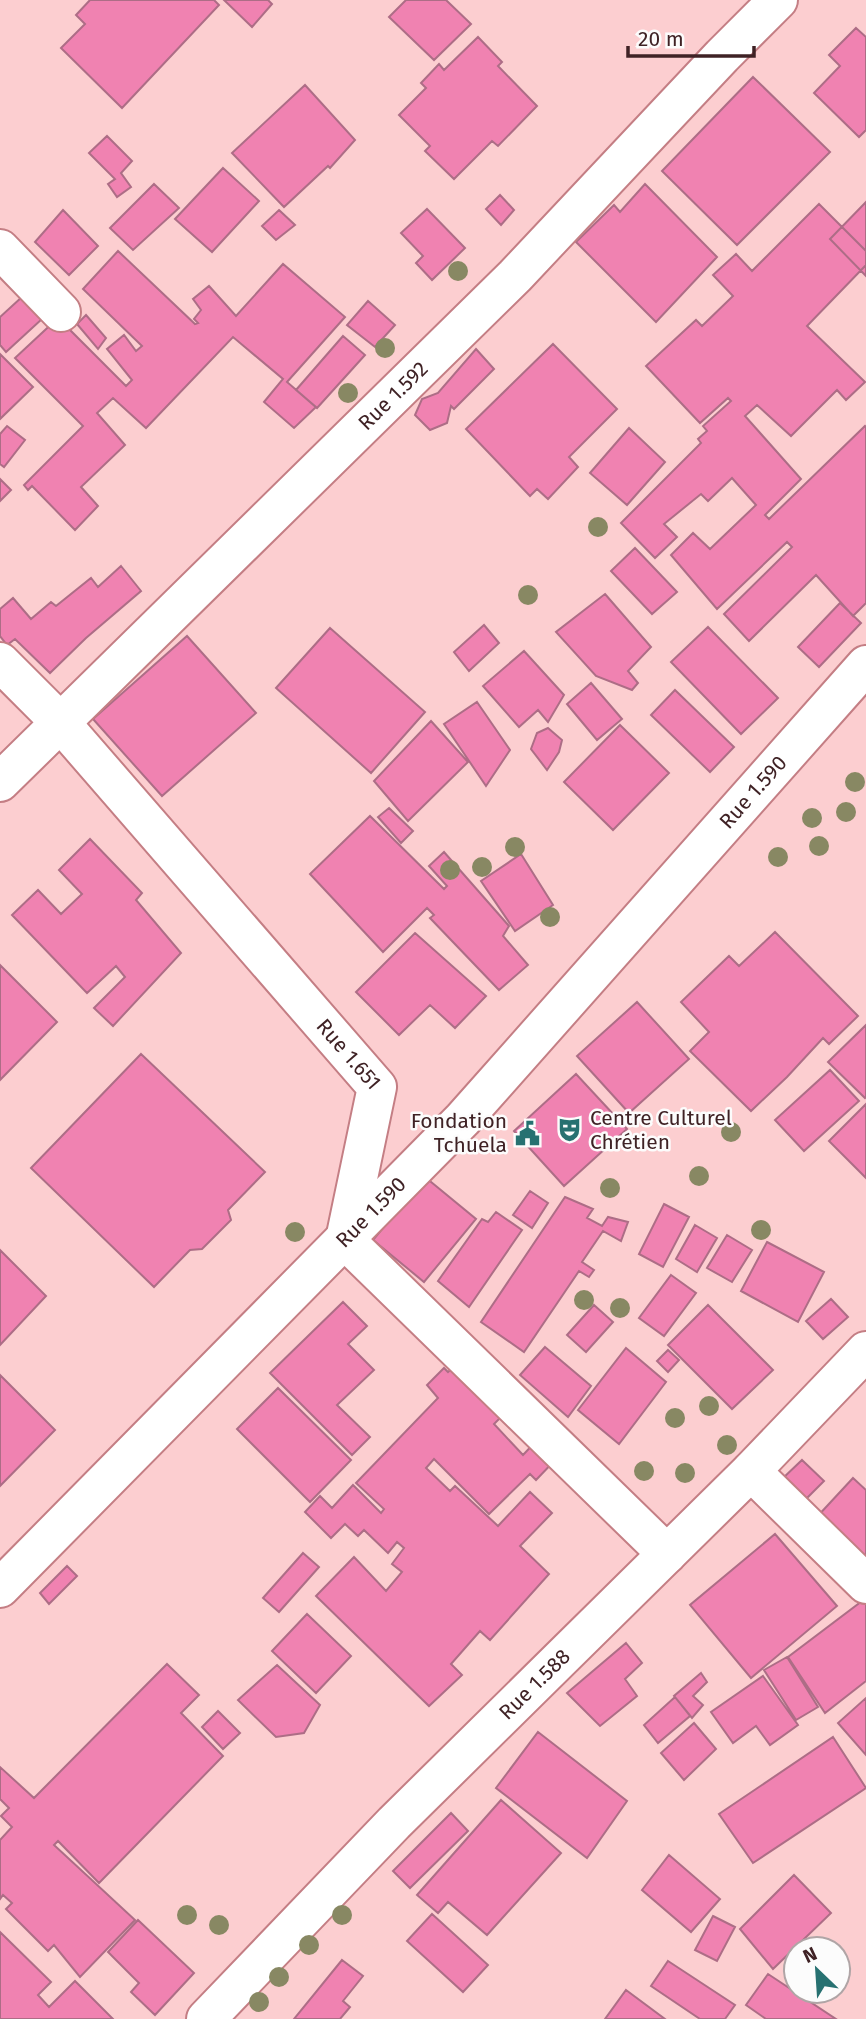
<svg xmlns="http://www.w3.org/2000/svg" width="866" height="2019" viewBox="0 0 866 2019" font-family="'Fira Sans',sans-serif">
<rect width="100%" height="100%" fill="#fcced0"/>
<!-- building -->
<path fill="#f082b1" stroke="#ad6d86" stroke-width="2" d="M90,0H214L219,5L122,108L61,48L85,24L76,15Z
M224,0H268L272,4L252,27Z
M406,0H446L471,24L434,60L389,17Z
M856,28L866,37V130L859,137L814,93L840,66L829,55Z
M478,37L502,62L498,66L537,106L498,146L492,141L454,179L425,151L430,146L399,115L426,88L421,83L439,64L444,70Z
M753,77L830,152L737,245L662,171Z
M305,85L355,140L330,168L328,166L284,207L232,153Z
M107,136L132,161L121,173L131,187L117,197L108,184L115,179L89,153Z
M223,168L259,201L212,252L175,219Z
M154,184L179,208L133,250L110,228Z
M645,184L717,257L656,322L576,242L614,205L620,212Z
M500,195L514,210L501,225L486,209Z
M866,202V276L830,239Z
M819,204L866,251V265L807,326L865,382L846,400L837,390L791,436L757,405L745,416L801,479L765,515L769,519L865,426L866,427V603L853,616L816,575L749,641L724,614L792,547L787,542L717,609L671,555L693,533L710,549L756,505L732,478L708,501L701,494L664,524L677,537L655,558L621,523L701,443L698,439L707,431L703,426L731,401L728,398L700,423L646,366L696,320L702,326L733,296L713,275L736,254L752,271Z
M427,209L465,248L432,280L416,263L423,256L401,233Z
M63,210L98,246L69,275L35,242Z
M279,210L295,225L276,240L262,226Z
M118,251L195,324L198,323L194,319L201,310L193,299L209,286L236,316L283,264L345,317L287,382L316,407L294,428L264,402L283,379L233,337L146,428L113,398L97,413L125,445L81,487L98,506L75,530L32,486L28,490L24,485L83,426L15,358L58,318L126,386L132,380L107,349L124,335L136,351L142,346L83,289Z
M34,286L55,307L6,352L0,345V317Z
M368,301L395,325L375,347L347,325Z
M86,315L106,338L98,349L77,324Z
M343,336L365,355L317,408L296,390Z
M553,344L617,409L569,457L578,467L548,499L537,489L530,496L466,429Z
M476,349L494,369L454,409L451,406L447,423L430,430L415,415L422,399L438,393Z
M0,354L33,387L0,419Z
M7,426L25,440L4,467L0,464V434Z
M629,428L665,462L627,505L590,473Z
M0,479L11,490L0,501Z
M635,548L677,592L652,614L611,571Z
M121,566L141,591L86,638L50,673L15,639L7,645L0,636V609L13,598L31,619L51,602L56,606L91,578L98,587Z
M605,594L651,647L628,671L638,683L632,690L596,676L556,632Z
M840,603L861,623L819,667L798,647Z
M484,625L499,643L469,671L454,652Z
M708,627L778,698L741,734L671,662Z
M330,628L425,712L371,773L276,688Z
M187,636L256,713L162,796L93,719Z
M524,651L564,695L548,722L538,710L519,727L483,686Z
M591,683L622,719L597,740L567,704Z
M675,690L734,747L710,772L651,715Z
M477,702L510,750L486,786L444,724Z
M431,721L468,762L408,821L374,781Z
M620,725L669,773L613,830L564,782Z
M548,728L562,740L559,752L547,770L531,749L537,733Z
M389,808L413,831L401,843L378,817Z
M370,816L444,889L447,886L429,866L444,852L509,926L503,936L528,965L499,990L430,918L434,915L427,908L383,952L310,874Z
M90,839L142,893L136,900L181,953L113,1026L94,1008L125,977L116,966L87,993L12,915L38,890L61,914L82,894L59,870Z
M521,854L553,905L515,931L481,881Z
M775,932L858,1016L829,1044L823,1038L787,1077L751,1111L690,1051L709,1032L681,1002L729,956L739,966Z
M415,933L486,996L455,1028L430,1005L399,1035L356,992Z
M0,965L57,1022L0,1080Z
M637,1002L689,1059L629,1113L577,1056Z
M866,1025V1097L865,1098L828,1062Z
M141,1054L265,1172L228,1210L231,1220L202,1249L190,1250L154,1287L31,1168Z
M830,1070L859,1101L804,1151L775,1120Z
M576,1074L627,1129L564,1186L514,1131Z
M866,1104V1178L829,1141Z
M425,1177L476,1219L424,1282L373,1240Z
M530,1191L548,1203L532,1228L513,1215Z
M565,1197L593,1209L587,1218L602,1226L608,1217L628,1222L621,1241L603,1231L582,1262L594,1270L589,1277L579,1271L524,1352L481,1322Z
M664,1204L689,1217L663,1267L639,1254Z
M496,1212L522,1230L469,1307L438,1281L482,1219L488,1222Z
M695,1225L717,1238L697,1272L676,1259Z
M727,1235L752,1250L732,1282L707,1268Z
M767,1242L824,1272L798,1322L741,1291Z
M0,1250L46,1296L0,1345Z
M671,1275L696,1293L664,1336L639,1318Z
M831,1299L848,1317L823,1339L806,1321Z
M343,1302L367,1326L348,1344L374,1370L337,1405L370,1437L352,1455L270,1373Z
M594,1305L613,1322L586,1352L567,1335Z
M708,1305L773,1370L732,1409L668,1345Z
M545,1347L591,1386L568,1417L520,1375Z
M626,1348L666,1382L619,1444L578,1410Z
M668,1350L679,1360L668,1372L657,1361Z
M459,1362L510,1408L494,1424L523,1455L539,1438L558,1457L536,1480L530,1474L489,1514L434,1459L426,1468L450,1491L455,1486L498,1526L530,1492L552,1513L520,1546L549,1574L490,1640L480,1631L451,1664L462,1675L429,1706L316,1596L354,1557L386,1591L402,1572L392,1564L404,1548L397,1542L388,1553L364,1530L358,1536L345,1524L331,1538L305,1512L320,1496L332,1508L353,1485L381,1513L384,1509L356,1483L438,1398L427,1385L444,1368L448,1372Z
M0,1375L55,1430L0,1486Z
M278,1388L351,1460L310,1502L237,1429Z
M802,1460L824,1481L804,1501L782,1479Z
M853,1478L866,1490V1565L815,1519Z
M775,1534L837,1606L751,1678L690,1605Z
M303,1553L319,1567L279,1612L263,1598Z
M67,1566L77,1576L49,1604L40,1593Z
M866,1598V1681L825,1713L788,1657Z
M307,1614L351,1656L316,1693L272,1651Z
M626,1643L642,1663L625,1679L637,1696L600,1726L567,1693Z
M787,1657L818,1707L796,1720L764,1670Z
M167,1664L199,1695L181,1713L223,1756L99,1883L58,1841L54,1845L135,1920L80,1977L54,1945L48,1951L6,1909L12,1903L3,1895L0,1899V1840L12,1827L1,1816L9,1808L0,1799V1767L34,1798Z
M277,1665L320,1705L304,1733L276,1737L238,1700Z
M701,1673L707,1682L693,1696L703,1705L692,1718L674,1696Z
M763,1676L798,1725L770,1745L756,1726L733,1743L711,1712Z
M675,1697L690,1716L658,1743L644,1725Z
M866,1698V1755L838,1723Z
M218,1711L240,1733L223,1749L202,1727Z
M694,1723L716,1749L684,1780L661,1753Z
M538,1732L627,1801L587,1858L496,1788Z
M833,1737L866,1788L753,1863L719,1814Z
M501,1800L561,1853L487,1935L448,1902L438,1913L417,1895Z
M451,1813L468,1831L410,1888L393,1871Z
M669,1855L720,1899L691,1932L642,1890Z
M794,1875L831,1913L773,1969L740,1929Z
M432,1914L488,1965L463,1992L407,1941Z
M713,1916L735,1927L717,1961L695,1950Z
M138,1920L194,1973L155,2015L131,1992L139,1983L108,1952Z
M0,1932L51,1982L38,1995L49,2007L75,1981L113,2019H0Z
M342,1960L363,1976L343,2001L350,2007L340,2019H294Z
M668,1961L735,2005L725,2019H700L651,1986Z
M768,1974L836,2019H766L746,2005Z
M626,1990L665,2019H605Z"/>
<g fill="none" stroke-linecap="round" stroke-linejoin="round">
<defs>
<g id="minor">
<path d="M0,249L61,312"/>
<path id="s1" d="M0,662L60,722L377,1087L345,1240L667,1554"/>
<path id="s2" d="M0,782L515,276L722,56L778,0"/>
<path d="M751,1471L866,1584"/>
<path id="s3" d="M0,1588L463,1119L866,665"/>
<path id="s4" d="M206,2019L394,1823L751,1471L866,1351"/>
</g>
</defs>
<!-- minor casing -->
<use href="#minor" stroke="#c47e84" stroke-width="42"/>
<!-- minor -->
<use href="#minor" stroke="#fff" stroke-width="38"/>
</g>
<!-- trees -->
<g fill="#888863">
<circle cx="458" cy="271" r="10"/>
<circle cx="385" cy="348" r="10"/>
<circle cx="348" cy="393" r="10"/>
<circle cx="598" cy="527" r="10"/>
<circle cx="528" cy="595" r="10"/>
<circle cx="855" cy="782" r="10"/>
<circle cx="846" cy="812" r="10"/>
<circle cx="812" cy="818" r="10"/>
<circle cx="819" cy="846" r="10"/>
<circle cx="515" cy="847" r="10"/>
<circle cx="778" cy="857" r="10"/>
<circle cx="482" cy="867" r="10"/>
<circle cx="450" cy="870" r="10"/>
<circle cx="550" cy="917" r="10"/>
<circle cx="731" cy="1132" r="10"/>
<circle cx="699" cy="1176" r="10"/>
<circle cx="610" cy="1188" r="10"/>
<circle cx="761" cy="1230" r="10"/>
<circle cx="295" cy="1232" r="10"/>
<circle cx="584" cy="1300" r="10"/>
<circle cx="620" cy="1308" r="10"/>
<circle cx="709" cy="1406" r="10"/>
<circle cx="675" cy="1418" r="10"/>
<circle cx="727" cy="1445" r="10"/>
<circle cx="644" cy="1471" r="10"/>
<circle cx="685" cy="1473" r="10"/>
<circle cx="187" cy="1915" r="10"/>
<circle cx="342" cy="1915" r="10"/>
<circle cx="219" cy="1925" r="10"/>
<circle cx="309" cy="1945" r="10"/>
<circle cx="279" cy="1977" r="10"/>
<circle cx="259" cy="2002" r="10"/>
</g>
<!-- icons -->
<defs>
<symbol id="theatre-bare" viewBox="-9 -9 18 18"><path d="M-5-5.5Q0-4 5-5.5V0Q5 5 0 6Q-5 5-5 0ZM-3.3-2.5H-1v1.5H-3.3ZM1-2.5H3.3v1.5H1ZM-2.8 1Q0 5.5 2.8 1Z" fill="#277171" stroke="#fcfcfc" stroke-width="2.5" paint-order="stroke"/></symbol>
<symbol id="civic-bare" viewBox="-9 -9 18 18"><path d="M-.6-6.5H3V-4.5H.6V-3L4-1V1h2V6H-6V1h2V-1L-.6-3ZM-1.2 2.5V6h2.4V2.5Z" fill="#277171" stroke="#fcfcfc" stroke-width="2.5" paint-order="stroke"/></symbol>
</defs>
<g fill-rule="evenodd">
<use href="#theatre-bare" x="552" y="1112" width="35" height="35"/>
<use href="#civic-bare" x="510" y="1116" width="35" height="35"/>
</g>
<g text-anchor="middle" stroke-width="5" stroke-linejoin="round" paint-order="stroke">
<!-- street labels -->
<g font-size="21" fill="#3f2225" stroke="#fcfcfc">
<text dy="7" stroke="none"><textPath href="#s2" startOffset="551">Rue 1.592</textPath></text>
<text dy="7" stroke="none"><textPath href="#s3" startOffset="1096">Rue 1.590</textPath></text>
<text dy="7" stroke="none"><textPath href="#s1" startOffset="525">Rue 1.651</textPath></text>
<text dy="7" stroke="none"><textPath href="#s3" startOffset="528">Rue 1.590</textPath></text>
<text dy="7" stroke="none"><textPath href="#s4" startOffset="469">Rue 1.588</textPath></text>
</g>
<!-- poi labels -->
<g font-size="21" fill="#3f2225" stroke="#fcfcfc" text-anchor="start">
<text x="590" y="1125">Centre Culturel<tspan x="590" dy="24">Chrétien</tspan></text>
<text x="507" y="1128" text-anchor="end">Fondation<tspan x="507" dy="24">Tchuela</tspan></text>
</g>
</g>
<!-- north arrow -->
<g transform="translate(817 1970) rotate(335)"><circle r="33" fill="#fcfcfc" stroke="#b0a5a6" stroke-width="2"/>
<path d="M0-5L12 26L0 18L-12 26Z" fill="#277171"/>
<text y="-10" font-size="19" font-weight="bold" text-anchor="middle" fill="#3f2225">N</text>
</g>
<!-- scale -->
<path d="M628 46v10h126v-10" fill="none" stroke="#3f2225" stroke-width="3.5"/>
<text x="638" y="46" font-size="21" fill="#3f2225" stroke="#fcfcfc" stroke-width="5" paint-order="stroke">20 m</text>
</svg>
